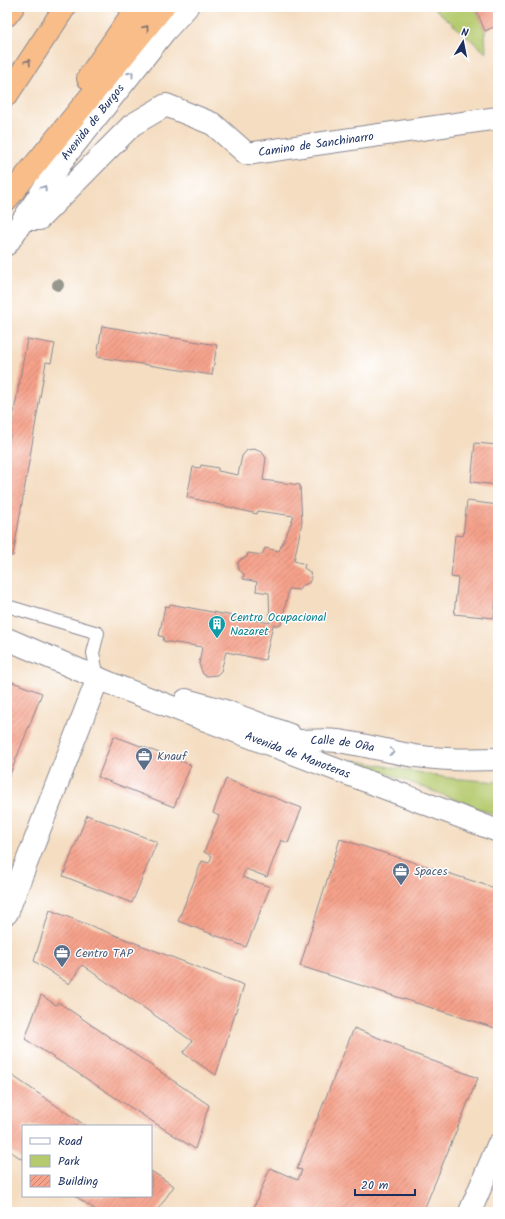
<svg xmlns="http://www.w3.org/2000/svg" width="505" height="1219" viewBox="0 0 505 1219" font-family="Kalam,sans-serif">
<defs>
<pattern id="building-hatch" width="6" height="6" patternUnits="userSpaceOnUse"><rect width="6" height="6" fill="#f6a18a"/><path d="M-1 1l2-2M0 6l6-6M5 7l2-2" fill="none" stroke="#c68474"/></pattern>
</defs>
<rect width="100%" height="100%" fill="#fff"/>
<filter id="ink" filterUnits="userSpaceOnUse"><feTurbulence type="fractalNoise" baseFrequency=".025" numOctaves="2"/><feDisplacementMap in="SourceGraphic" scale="8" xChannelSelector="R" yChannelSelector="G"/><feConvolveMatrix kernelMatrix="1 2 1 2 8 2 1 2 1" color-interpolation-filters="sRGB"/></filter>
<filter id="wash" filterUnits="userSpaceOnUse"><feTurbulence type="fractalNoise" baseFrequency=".012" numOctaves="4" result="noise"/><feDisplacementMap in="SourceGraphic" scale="16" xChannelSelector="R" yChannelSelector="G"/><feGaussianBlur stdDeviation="0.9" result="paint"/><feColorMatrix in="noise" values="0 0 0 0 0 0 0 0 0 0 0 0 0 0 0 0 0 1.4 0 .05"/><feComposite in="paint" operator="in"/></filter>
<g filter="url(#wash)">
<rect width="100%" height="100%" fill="#f4ddc1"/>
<!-- green -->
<path fill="#b5ca6e" stroke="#687c66" d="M433,7H475L485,31L486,53Z
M352,760L449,778L498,782V816Z"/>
<g id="blocks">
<!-- building -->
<path fill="url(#building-hatch)" d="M475,7H498V25L485,31Z
M102,326L217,345L212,375L97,357Z
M27,339L55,344L51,363L46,362L13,556L7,555V451Z
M475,443L498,445V485L471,482Z
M254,449L262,452L266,458L263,480L300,485L302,522L294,561L305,564L304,568L310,572L311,578L309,583L301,586L300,590L289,589L281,625H273L265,660L226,652L221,671L217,675L207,676L203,674L199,664L202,647L163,641L164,637L159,636L165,606L169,607L170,604L270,623L269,593L256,591L257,582L243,579L244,574L239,570L238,563L241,559L247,557L248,553L262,555L265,548L279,551L294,516L258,511L257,514L187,497L193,467L200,468L201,465L218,468V471L238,475L242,456L247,450Z
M467,501L498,505V582L494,618L454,614L458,578L451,577L455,535L463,536Z
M7,680L42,693L7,782Z
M114,736L191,765L174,807L98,777Z
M226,779L302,808L288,843L281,840L267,877L246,869L242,877L270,887L246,947L178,921L202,861L209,863L212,856L204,852L219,816L213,813Z
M87,815L157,842L132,903L63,876Z
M340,839L498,889V1018L495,1028L300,966Z
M50,910L244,985L216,1075L183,1053L192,1041L82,965L69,984L34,961Z
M41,995L56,1005L58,1002L209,1105L195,1149L25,1039Z
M354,1028L404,1048V1050L478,1078L423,1212H403L393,1208L391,1212H252L270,1168L298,1180L302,1170L297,1169Z
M7,1072L86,1126H23V1160L7,1149Z
M151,1171L174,1186L156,1212H99L75,1196H151Z"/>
</g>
</g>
<g filter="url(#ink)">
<use href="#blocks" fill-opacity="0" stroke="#888690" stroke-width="1"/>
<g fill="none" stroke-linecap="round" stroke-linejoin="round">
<defs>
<path id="service" d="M7,606L98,633L93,653L98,678"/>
<g id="minor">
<path id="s1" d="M26,216L32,219H39L132,125L166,105L213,124L247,154L498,118"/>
<path id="s2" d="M7,639L119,687L498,831"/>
<path d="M186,700L222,710L290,735"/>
<path id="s3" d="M270,738C290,745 315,738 337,741C363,744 389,752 415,756C443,760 470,760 498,759"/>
<path d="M7,913L98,678"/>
<path d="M470,1212L498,1145"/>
</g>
<g id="tertiary">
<path id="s4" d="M7,244L67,154L165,31L187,7"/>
</g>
<path id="motorway" d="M7,15L13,7
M88,78L137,7
M7,95L65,7
M7,199L163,7"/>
</defs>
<!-- service casing -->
<use href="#service" stroke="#888690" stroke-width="14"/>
<!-- minor casing -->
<use href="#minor" stroke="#888690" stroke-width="24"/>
<!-- tertiary casing -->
<use href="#tertiary" stroke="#888690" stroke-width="24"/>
<!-- motorway casing -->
<use href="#motorway" stroke="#888690" stroke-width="24"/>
<!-- service -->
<use href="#service" stroke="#fff" stroke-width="12"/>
<!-- minor -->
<use href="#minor" stroke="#fff" stroke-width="22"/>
<!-- tertiary -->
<use href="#tertiary" stroke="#fff" stroke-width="22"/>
<!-- motorway -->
<use href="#motorway" stroke="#f8bd88" stroke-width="22"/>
</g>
<!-- trees -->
<circle fill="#96978d" cx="58" cy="285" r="6"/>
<!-- one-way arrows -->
<defs><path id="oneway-chevron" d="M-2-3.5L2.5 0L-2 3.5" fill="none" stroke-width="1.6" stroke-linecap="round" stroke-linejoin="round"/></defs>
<g stroke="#7e6f71">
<use href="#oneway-chevron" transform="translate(146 28) rotate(-51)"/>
<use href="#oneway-chevron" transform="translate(28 62) rotate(-57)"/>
</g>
<g stroke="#8d97ae">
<use href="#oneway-chevron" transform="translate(131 74) rotate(-51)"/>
<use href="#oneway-chevron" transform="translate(44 188) rotate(-56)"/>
<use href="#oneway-chevron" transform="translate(392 752) rotate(11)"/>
</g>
</g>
<!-- icons -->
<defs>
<symbol id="building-pin" viewBox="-11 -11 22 30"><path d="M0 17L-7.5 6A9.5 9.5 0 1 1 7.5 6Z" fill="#0f9aa8" stroke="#fff"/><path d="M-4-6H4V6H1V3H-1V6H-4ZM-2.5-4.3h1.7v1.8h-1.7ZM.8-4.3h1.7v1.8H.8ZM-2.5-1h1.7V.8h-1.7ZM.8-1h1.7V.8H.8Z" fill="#fff"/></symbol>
<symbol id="office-pin" viewBox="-11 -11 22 30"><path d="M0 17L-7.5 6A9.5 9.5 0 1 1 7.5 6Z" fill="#5c6f8a" stroke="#fff"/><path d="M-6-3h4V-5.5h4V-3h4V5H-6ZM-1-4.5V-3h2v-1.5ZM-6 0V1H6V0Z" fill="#fff"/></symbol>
</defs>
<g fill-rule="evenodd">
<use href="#building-pin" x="207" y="614" width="20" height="27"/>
<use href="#office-pin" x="134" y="746" width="20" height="27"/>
<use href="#office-pin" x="391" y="861" width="20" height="27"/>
<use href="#office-pin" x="52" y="943" width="20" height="27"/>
</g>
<g text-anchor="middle" stroke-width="3" stroke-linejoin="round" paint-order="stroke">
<!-- street labels -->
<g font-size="12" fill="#1b2f5e" stroke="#fff">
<text dy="4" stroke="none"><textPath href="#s4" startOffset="149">Avenida de Burgos</textPath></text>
<text dy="4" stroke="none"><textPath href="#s1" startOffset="351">Camino de Sanchinarro</textPath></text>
<text dy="4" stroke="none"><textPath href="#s3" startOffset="73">Calle de Oña</textPath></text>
<text dy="4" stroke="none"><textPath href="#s2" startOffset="313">Avenida de Manoteras</textPath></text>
</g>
<!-- culture labels -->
<g font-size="12" fill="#0d838f" stroke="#fff" text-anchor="start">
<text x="230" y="621">Centro Ocupacional<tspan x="230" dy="14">Nazaret</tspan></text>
</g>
<!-- service labels -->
<g font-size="12" fill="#4e5e75" stroke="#fff" text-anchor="start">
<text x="157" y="760">Knauf</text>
<text x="414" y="875">Spaces</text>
<text x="75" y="957">Centro TAP</text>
</g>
</g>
<!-- margin -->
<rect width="505" height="1219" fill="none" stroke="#fff" stroke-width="24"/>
<!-- legend -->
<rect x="22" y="1125" width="130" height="72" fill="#ffffff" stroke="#a4acbf"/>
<rect x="30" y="1138" width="20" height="6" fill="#ffffff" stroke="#a4acbf"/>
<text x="58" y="1145" font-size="12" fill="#1b2f5e">Road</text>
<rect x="30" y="1155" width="20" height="12" fill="#b5ca6e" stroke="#a4acbf"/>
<text x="58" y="1165" font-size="12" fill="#1b2f5e">Park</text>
<rect x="30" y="1175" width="20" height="12" fill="url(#building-hatch)" stroke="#a4acbf"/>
<text x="58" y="1185" font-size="12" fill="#1b2f5e">Building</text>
<!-- north arrow -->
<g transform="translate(463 42) rotate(10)" stroke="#ffffff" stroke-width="3" paint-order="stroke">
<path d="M0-3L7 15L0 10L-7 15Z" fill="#1b2f5e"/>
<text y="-6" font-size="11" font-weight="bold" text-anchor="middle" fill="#1b2f5e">N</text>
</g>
<!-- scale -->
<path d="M355 1189v6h60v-6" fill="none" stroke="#1b2f5e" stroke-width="2"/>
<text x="361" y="1189" font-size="12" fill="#1b2f5e" stroke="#ffffff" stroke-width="3" paint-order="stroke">20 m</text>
</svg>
